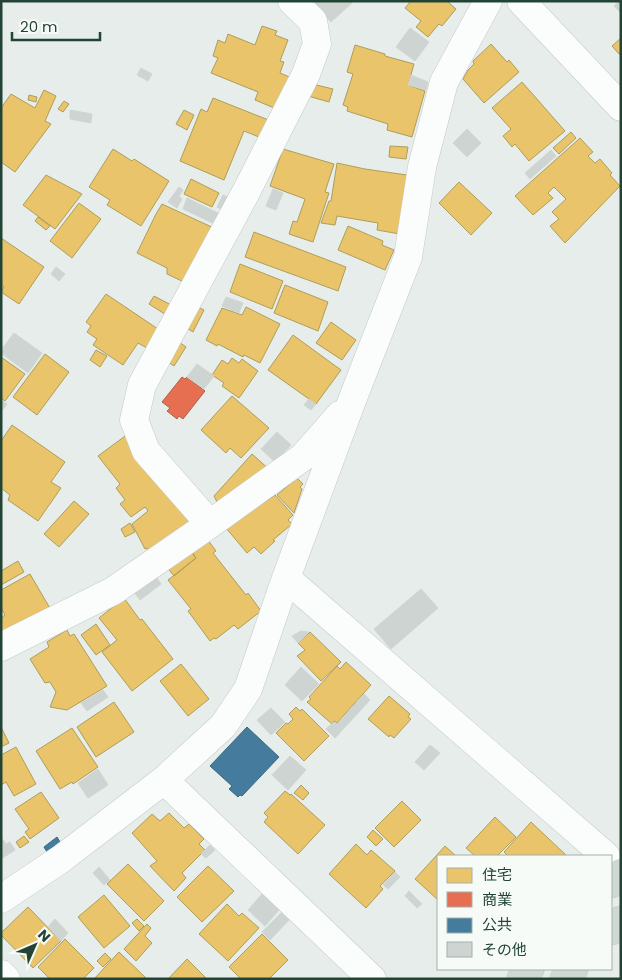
<svg xmlns="http://www.w3.org/2000/svg" width="622" height="980" viewBox="0 0 622 980" font-family="Poppins,'Noto Sans JP',sans-serif">
<rect width="100%" height="100%" fill="#e7edea"/>
<!-- homes -->
<path fill="#e9c46a" stroke="#ad9e5a" d="M411,1H447L456,9L442,26L439,24L428,37L416,27L421,21L405,8Z
M262,26L277,31L275,35L288,40L280,61L284,62L280,73L292,78L279,110L255,100L258,92L211,73L218,58L213,56L218,40L225,43L228,34L255,45Z
M621,38V53L619,54L612,46Z
M491,44L507,62L509,60L519,72L484,103L463,79L468,70L474,64L473,61Z
M355,45L385,54V56L414,64L408,85L425,91L412,137L387,130L388,124L347,111L348,107L343,105L353,74L347,72Z
M522,82L565,131L529,161L515,144L512,147L503,136L511,129L492,108Z
M312,84L333,89L329,102L308,96Z
M44,90L56,96L45,121L51,124L15,172L1,162V108L11,94L35,108Z
M29,95L37,97L36,102L28,100Z
M213,98L276,123L269,141L244,131L224,180L180,161L201,109L207,112Z
M64,101L69,104L63,112L58,109Z
M184,110L194,115L187,130L176,124Z
M571,132L576,138L559,154L553,148Z
M580,138L593,152L588,156L595,163L600,159L612,173L610,175L620,186L565,243L550,226L559,219L552,212L566,199L554,187L548,193L553,198L533,215L515,196Z
M390,146L408,147L406,159L389,157Z
M113,149L132,161L134,159L169,181L141,226L107,205L110,200L89,187Z
M283,149L334,164L325,192L329,193L313,242L289,234L293,221L297,222L305,199L270,186Z
M337,163L365,169L407,175L400,234L377,230L378,223L337,216L335,225L321,223L329,201H331Z
M46,175L82,194L55,229L23,205Z
M191,179L219,193L212,207L184,194Z
M459,182L492,213L471,235L439,203Z
M79,203L101,219L72,258L50,241Z
M162,204L216,229L190,285L167,274V268L137,253L156,214Z
M38,217L50,226L46,230L35,221Z
M348,226L383,241L382,245L394,250L385,270L338,250Z
M254,232L346,267L338,291L245,257Z
M1,238L44,267L19,304L1,292L4,287L1,285Z
M240,264L283,281L272,309L230,292Z
M285,285L328,302L318,331L274,313Z
M106,294L158,329L147,348L138,343L123,365L93,345L97,339L87,332L91,326L86,322Z
M154,296L173,306L178,297L204,310L193,332L149,304Z
M246,307L280,324L260,363L244,355L243,357L218,344L217,346L206,340L222,308L242,315Z
M331,322L356,340L342,360L316,343Z
M162,330L186,347L174,366L149,349Z
M293,335L341,370L316,404L268,370Z
M96,350L107,356L100,367L90,360Z
M45,354L69,372L37,415L13,397Z
M1,357L25,374L5,401L1,398Z
M232,358L239,363L242,359L258,371L239,398L222,386L224,383L212,375L222,360L228,364Z
M232,396L269,428L241,458L230,448L226,453L201,430Z
M12,425L65,462L51,482L61,488L38,521L8,500L10,495L1,488V441Z
M140,425L197,522L149,552L147,548L145,549L132,524L148,511L145,507L131,517L120,504L125,500L116,488L120,484L98,456Z
M252,454L271,471L219,506L214,496Z
M297,478L303,484L300,487L302,489L294,513L277,495Z
M275,495L293,515L288,520L292,524L273,540L275,541L261,554L254,547L247,553L226,528Z
M74,501L89,514L59,547L44,534Z
M130,523L135,532L125,537L121,529Z
M205,536L216,551L213,553L246,595L248,593L261,611L238,629L234,625L216,639L214,638L210,641L188,611L191,609L168,580L196,558L189,548Z
M188,548L196,558L174,576L166,566Z
M18,561L24,572L1,585V571Z
M30,574L51,610L1,637V618L5,615L1,608V590Z
M124,598L140,620L142,619L173,659L132,691L102,652L117,640L99,618Z
M96,624L110,645L96,655L81,635Z
M67,630L70,636L74,634L107,686L67,710L50,707L56,692L50,682L45,683L30,659L49,647L47,642Z
M310,632L341,662L321,681L297,656L305,650L298,643Z
M346,662L371,685L337,723L334,721L332,724L307,702L311,699L309,697L337,666L340,669Z
M181,664L209,699L188,716L160,681Z
M389,696L410,714L408,717L411,719L394,738L390,735L389,737L368,719Z
M114,702L134,732L96,757L77,727Z
M296,707L300,711L302,709L329,736L304,761L276,733L286,723L288,724L293,719L289,714Z
M1,727L9,743L1,747Z
M72,728L98,767L73,784L72,782L60,789L36,751Z
M16,747L36,784L14,796L6,782L1,785V760H2L1,755Z
M301,785L309,793L303,800L294,793Z
M285,791L290,795L291,794L325,825L298,854L264,822L268,817L264,813Z
M41,792L59,818L30,839L25,832L29,829L15,809Z
M402,801L421,820L394,847L375,828Z
M169,813L184,828L189,824L204,839L199,844L205,850L182,873L186,878L174,891L150,866L157,861L132,833L152,814L160,821Z
M495,817L516,837L497,856H475L466,848Z
M531,822L567,856H508L504,852Z
M373,830L383,839L376,846L367,837Z
M24,836L29,842L20,848L16,842Z
M356,844L367,855L371,850L395,871L380,886L383,889L366,908L329,874Z
M445,846L456,856H438V900L415,879Z
M128,864L164,901L144,921L107,884Z
M208,866L234,891L202,922L177,897Z
M104,895L130,926L104,948L78,917Z
M227,904L239,916L242,913L259,928L228,961L199,934Z
M28,907L61,941L33,968L1,935V933Z
M137,919L144,926L139,931L132,923Z
M147,924L151,928L145,936L152,943L136,961L124,949Z
M262,934L288,960L269,979H241L229,967Z
M65,939L94,968L83,979H50L38,967Z
M119,952L147,979H94Z
M105,953L111,959L103,967L97,961Z
M187,959L207,979H168Z"/>
<!-- shops -->
<path fill="#e76f51" stroke="#ac6249" d="M182,377L185,379L187,377L205,391L183,419L179,416L177,419L167,411L170,408L162,402Z"/>
<!-- public -->
<path fill="#457b9d" stroke="#3a6a7e" d="M247,727L279,757L242,796L240,795L238,797L229,789L232,786L210,766Z
M57,837L60,842L47,852L44,847Z"/>
<!-- building -->
<path fill="#ced4d1" stroke="#d0d6d3" d="M311,1H352L353,2L331,22Z
M619,1H621V13L614,6Z
M410,28L429,42L415,61L396,47Z
M141,68L152,74L148,81L137,75Z
M411,75L428,82L426,90L408,85Z
M70,110L92,114L91,123L70,119Z
M467,129L481,143L467,157L453,143Z
M551,150L556,156L530,179L525,173Z
M179,187L183,190L179,196L182,199L177,208L168,202Z
M273,189L283,193L276,210L266,206Z
M223,195L243,204L237,217L217,207Z
M187,198L226,217L221,227L183,209Z
M56,267L65,274L59,281L51,274Z
M226,297L243,303L239,313L222,306Z
M14,333L42,353L28,373L1,353V350Z
M197,364L214,376L204,389L187,377Z
M309,399L316,404L311,410L304,405Z
M1,400L7,404L1,412Z
M277,432L291,445L275,462L261,449Z
M155,575L161,584L140,600L133,591Z
M421,589L438,608L391,649L374,629Z
M301,631L309,632L298,643L292,636Z
M301,667L319,684L302,701L285,685Z
M103,690L108,697L87,711L81,703Z
M364,694L370,700L335,738L326,729L334,722L337,724Z
M271,708L285,722L271,735L257,720Z
M430,745L440,753L424,770L415,762Z
M290,756L306,770L288,790L272,775Z
M98,769L108,785L88,798L78,783Z
M1,837L6,844L10,842L15,850L1,859Z
M210,845L215,850L206,858L201,854Z
M99,867L110,880L104,885L93,873Z
M395,872L400,877L388,889L383,885Z
M409,891L422,904L417,908L405,896Z
M262,894L279,910L265,926L248,910Z
M282,912L289,920L270,940L262,932Z
M55,919L68,933L61,941L48,927Z"/>
<g fill="none" stroke-linecap="round" stroke-linejoin="round">
<defs>
<path id="minor" d="M521,1L621,107
M210,524L146,451L134,420L142,385L246,192L306,74L317,44L313,21L292,1
M286,578L606,856
M1,647L113,591L210,524L303,457L340,415
M164,780L372,979
M1,899L61,859L164,780L223,726L248,689L286,578L351,403L408,257L422,167L444,82L488,1
M1,974L6,979"/>
<path id="major" d="M611,884L621,873
M611,931L621,920
M521,979L530,969
M564,979L574,969"/>
</defs>
<!-- minor casing -->
<use href="#minor" stroke="#c4cac7" stroke-width="29"/>
<!-- major casing -->
<use href="#major" stroke="#c2ccc8" stroke-width="29"/>
<!-- minor -->
<use href="#minor" stroke="#fbfcfc" stroke-width="28"/>
<!-- major -->
<use href="#major" stroke="#ced8d4" stroke-width="28"/>
</g>
<!-- border -->
<rect width="622" height="980" fill="none" stroke="#224435" stroke-width="5"/>
<!-- legend -->
<rect x="437" y="855" width="175" height="115" fill="#f7fbf8" stroke="#a2b2aa"/>
<rect x="447" y="868" width="25" height="15" fill="#e9c46a" stroke="#a2b2aa"/>
<text x="482" y="880" font-size="15" fill="#224435">住宅</text>
<rect x="447" y="892" width="25" height="15" fill="#e76f51" stroke="#a2b2aa"/>
<text x="482" y="905" font-size="15" fill="#224435">商業</text>
<rect x="447" y="918" width="25" height="15" fill="#457b9d" stroke="#a2b2aa"/>
<text x="482" y="930" font-size="15" fill="#224435">公共</text>
<rect x="447" y="942" width="25" height="15" fill="#ced4d1" stroke="#a2b2aa"/>
<text x="482" y="955" font-size="15" fill="#224435">その他</text>
<!-- north arrow -->
<g transform="translate(35 945) rotate(45)" stroke="#f7fbf8" stroke-width="4" paint-order="stroke">
<path d="M0-4L9 19L0 12L-9 19Z" fill="#224435"/>
<text y="-8" font-size="14" font-weight="bold" text-anchor="middle" fill="#224435">N</text>
</g>
<!-- scale -->
<path d="M12 32v8h88v-8" fill="none" stroke="#224435" stroke-width="2.5"/>
<text x="20" y="32" font-size="15" fill="#224435" stroke="#f7fbf8" stroke-width="4" paint-order="stroke">20 m</text>
</svg>
